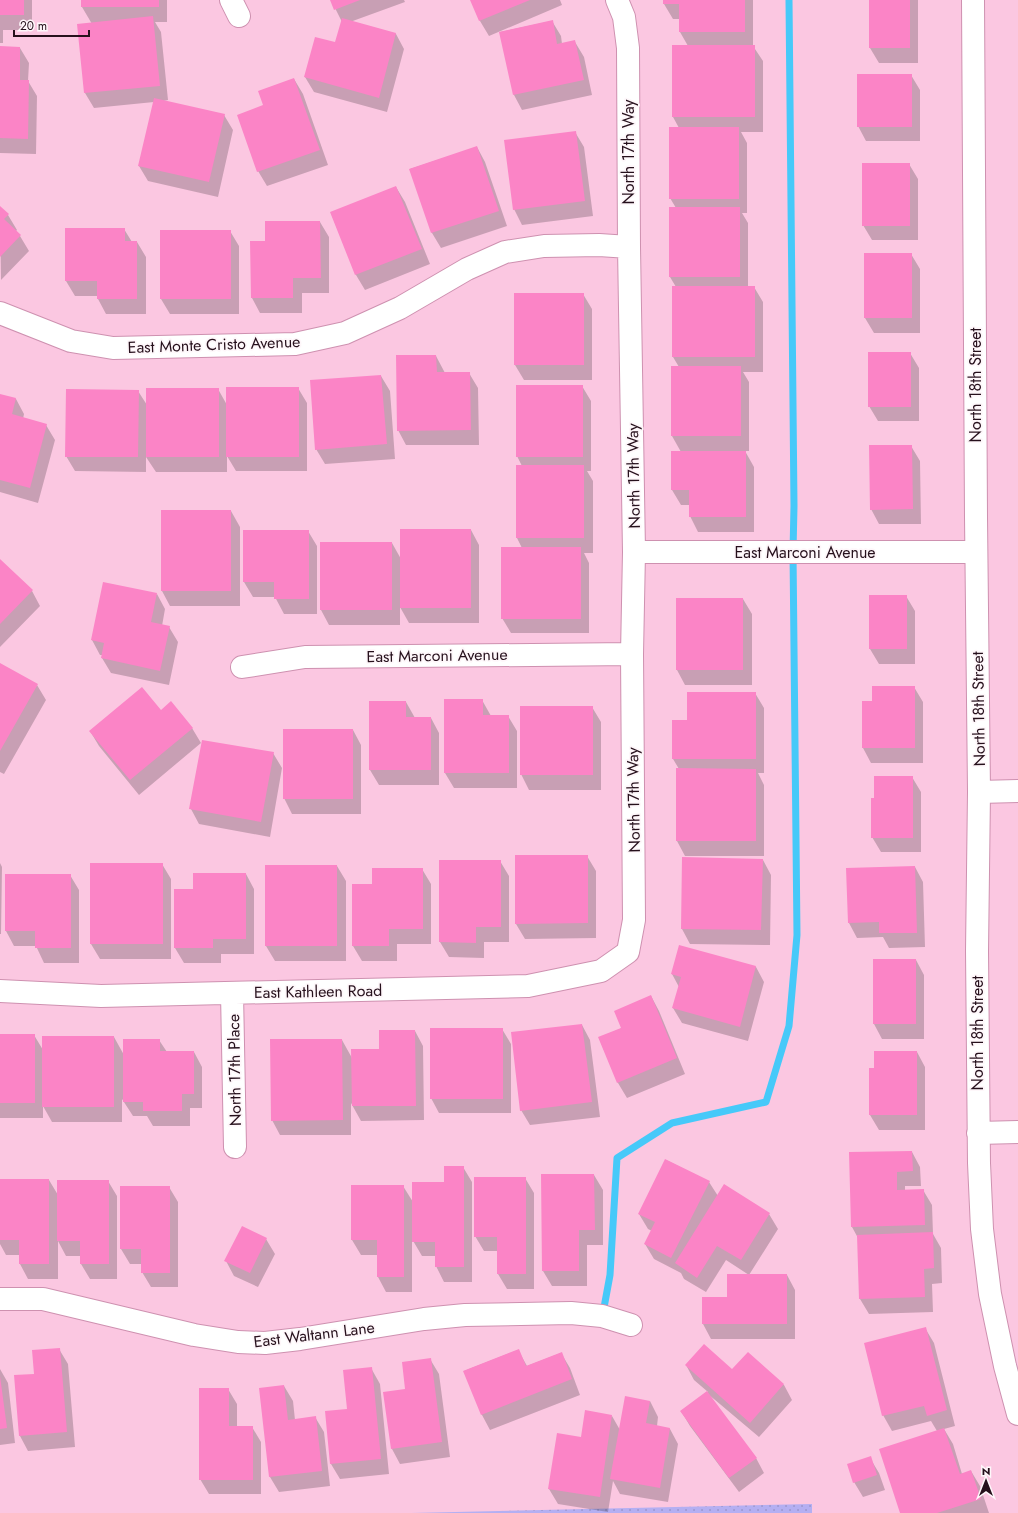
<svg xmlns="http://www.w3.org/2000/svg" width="1018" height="1513" viewBox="0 0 1018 1513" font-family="Jost,sans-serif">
<defs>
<pattern id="grass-dots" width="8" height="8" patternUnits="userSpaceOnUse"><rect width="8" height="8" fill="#b4aff2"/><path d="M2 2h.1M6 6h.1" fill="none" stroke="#9b96cf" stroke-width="1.8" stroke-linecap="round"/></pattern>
</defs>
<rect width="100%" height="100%" fill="#fbc7e1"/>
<!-- grass -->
<path fill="url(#grass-dots)" d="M812,1504V1513H411Z"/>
<!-- shadow -->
<path fill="#0003" d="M0,0H32V30H3V43H0Z
M82,0H167V22H155L161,32L168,100L163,101L224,115L233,130L218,197L148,181L139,166L154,102L94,108L85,93L78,25L92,24L82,7Z
M331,0H404L405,2L350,22L396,34L404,49L387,112L314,92L305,77L336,43L342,22Z
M471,0H560L562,5L489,36L480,21Z
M664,0H753V46L763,61V132H741L747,143V213H742L748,223V287H754L763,302V372H743L749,382V451H745L754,467V532H698L690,516V505H681L672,490L681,452L672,436V367H679L673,357L676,287L670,277V208H676L670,198L679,128L673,117L688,46L680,32V19H673L664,4Z
M870,0H918V63H879L870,48Z
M552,21L561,36L562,44L575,42L584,57L592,95L522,110L514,95L500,32Z
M0,47L20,48L29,63L28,81L37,96L36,154L0,153Z
M911,75L920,90V141H866L858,126Z
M294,79L303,94L328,165L267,186L258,171L264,106Z
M575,132L584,147L593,216L522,225L514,209Z
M477,147L485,162L507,226L441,248L432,233L410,169Z
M909,164L918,179V240H872L863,225Z
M396,187L405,202L430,264L365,290L356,275L331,213Z
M0,207L8,215L17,230L16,231L20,236L29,251L1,280Z
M320,222L329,237V293H302V313H260L252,298L251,242H266Z
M124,229L132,242H137L146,257V314H106L98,299V296H75L66,281Z
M230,231L239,246V314H170L161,299Z
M911,254L920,269V333H874L865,318Z
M583,294L592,309V380H524L515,365Z
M910,353L919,368V421H878L869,406Z
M436,356L445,373H469L478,388L479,445H406L398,430Z
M381,376L390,391L395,459L325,464L316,449Z
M582,386L591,401V471H587L593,481V553H584L589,563V633H511L502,618L522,548L517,538L522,466L517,456Z
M298,388L307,403V471H236L227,456V472H156L146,457V472L75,471L66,456L138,391L147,405L218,389L227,405Z
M0,395L16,399L24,414L23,419L46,425L55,440L38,503L0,492Z
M911,446L920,461L921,524H879L871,509Z
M231,511L240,527V606H170L162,591Z
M471,530L479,545V623H409L400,607V625H329L321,610V543H392L401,559Z
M308,531L317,546V614H284L275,597H253L244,582Z
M0,560L32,591L40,606L0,647Z
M157,594L165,609L162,626L169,627L178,642L169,685L111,673L102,658V655H100L92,640Z
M906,596L915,611V664H879L870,649Z
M677,599H743L752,614V685H685L677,670Z
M0,664L37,685L46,700L4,774L0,772Z
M914,687L923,702V763H871L863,748L873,702Z
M755,693L764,708V773H758L764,785V856H685L677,841L679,769L673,759L688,721Z
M482,700L491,716H508L517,731V788H454L445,773Z
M406,702L415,718H431L439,733V785H379L370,770Z
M592,707L601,722V790H529L521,774Z
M161,712L192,728L201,743L139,795L99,746L90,731Z
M353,730L361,745V814H292L284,798Z
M273,753L282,768L270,837L199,824L191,809Z
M912,777L921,792V852H881L872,837L875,799Z
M587,856L596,871V938L525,939L516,924Z
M763,860L771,875L770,945L690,944L682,929Z
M440,861H500L509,876V942H484V958L449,957L440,942Z
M0,863L2,867L1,934H0Z
M162,864L171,879V959H100L91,944Z
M337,866L346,881V961H275L266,946Z
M915,867L923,882L925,947L889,948L883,937L857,938L849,923Z
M422,869L431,884V944H397V961H362L353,946L373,885Z
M246,874L254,889V954H221V963H184L175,948L194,890Z
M6,875H70L79,890V963H44L36,946H14L6,931Z
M874,960H916L924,975V1039H882L874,1024Z
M756,967L764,982L748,1041L682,1023L673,1008L679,987L672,974Z
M651,996L659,1011L685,1074L627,1098L618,1083L599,1038L622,1028Z
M582,1025L590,1040L600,1117L530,1125L521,1110Z
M502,1029L511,1044V1113H439L431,1098Z
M415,1031L423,1046L424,1120L361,1121L351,1103V1135H280L272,1120L342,1040L352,1058L380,1050Z
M0,1035H34L43,1050L114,1037L124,1055L159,1040L167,1052H194L202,1067V1108H190V1126H153L147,1116H133L122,1099V1122H52L43,1106V1118H0Z
M917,1052L925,1067V1130H879L870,1115L875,1069Z
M912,1152L920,1167L921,1186H905V1191L923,1190L932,1205L933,1234L941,1248L942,1283L932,1284L933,1312L869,1314L860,1299L858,1238L852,1227Z
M666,1160L709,1182L718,1196L769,1214L778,1229L749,1275L726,1260L706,1292L684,1279L681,1273L654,1259L645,1244L652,1231L648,1229L639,1214Z
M463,1167L472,1182V1282H444L436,1266V1256H422L412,1239V1292H386L378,1277V1255H361L352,1240L403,1186L413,1202L445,1183Z
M594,1175L603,1190V1245H587V1286H552L543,1271Z
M525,1178L534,1193V1289H507L498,1274V1251H484L475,1236Z
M0,1180H49L58,1195L108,1181L117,1196V1279H90L81,1264V1256H66L58,1241V1279H28L20,1264V1255H6L0,1244Z
M121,1187H169L178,1202V1287H151L142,1272V1264H130L121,1249Z
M266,1239L275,1254L258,1287L234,1276L226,1261Z
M787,1275L795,1290V1339H711L703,1324V1298H728Z
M925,1328L934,1343L955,1426L944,1429L953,1444L962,1474L971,1471L980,1486L989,1513H901L937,1431L931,1421L892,1431L883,1415Z
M59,1349L68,1364L75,1447L28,1451L20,1436L35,1375Z
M518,1350L527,1366L561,1353L570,1368L580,1395L490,1430L482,1415L464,1371Z
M748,1354L784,1385L792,1400L759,1437L708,1394L756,1458L764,1473L739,1492L690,1426L681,1411L708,1392L694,1380L686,1365L732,1371Z
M430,1359L439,1374L450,1457L400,1464L392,1449L406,1390Z
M371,1368L380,1384L389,1474L340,1479L331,1464L326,1412L348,1410Z
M0,1369L8,1383L15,1443L0,1445Z
M284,1386L293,1401L295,1420L315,1417L324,1432L330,1486L279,1492L270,1477Z
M228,1389L237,1404V1427H252L261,1442V1494H209L200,1479Z
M650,1401L658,1417L657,1426L670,1429L678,1444L668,1502L620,1494L613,1481L608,1512L558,1504L549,1489L582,1438L612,1416L620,1430Z
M870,1458L879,1473L885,1490L863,1497L854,1482Z"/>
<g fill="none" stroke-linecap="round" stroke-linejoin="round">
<!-- stream -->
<path stroke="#46c9f9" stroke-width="7" d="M603,1313L610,1275L617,1158L672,1123L766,1102L789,1026L797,935L793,552L794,506L789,0"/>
</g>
<!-- building -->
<path fill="#fb84c6" d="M0,0H24V15H0Z
M81,0H159V7H81Z
M330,0H360L334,10Z
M470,0H530L479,21Z
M663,0H745V32H679V4H663Z
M869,0H910V48H869Z
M153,16L160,86L84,93L77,24Z
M342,18L396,33L379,98L304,77L315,37L335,42Z
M553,20L557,44L575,40L584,80L513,95L499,32Z
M672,45H755V117H672Z
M0,46L20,47V80H29L28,139L0,138Z
M857,74H912V127H857Z
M294,78L320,150L257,172L237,115L263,105L258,91Z
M154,98L225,114L209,182L138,166Z
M669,127H739V199H669Z
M576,131L585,201L513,210L504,140Z
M477,146L499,211L431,233L409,169Z
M862,163H910V226H862Z
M396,186L422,249L355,275L330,212Z
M0,206L9,214L4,219L21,235L0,257Z
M669,207H740V277H669Z
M265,221H320L321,278H293V298H251L250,241H265Z
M65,228H125V241H137V299H97V281H65Z
M160,230H231V299H160Z
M864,253H912V318H864Z
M672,286H755V357H672Z
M514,293H584V365H514Z
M868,352H911V407H868Z
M396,355H436L437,372H470L471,430L397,431Z
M671,366H741V436H671Z
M381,375L387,444L315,450L310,380Z
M516,385H583V457H516Z
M226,387H299V457H226Z
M146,388H219V457H146Z
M66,389L139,390L138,457H65Z
M0,394L16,398L12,414L47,424L30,488L0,480Z
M869,445H912L913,509L870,510Z
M671,451H746V517H689V490H671Z
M516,465H584V538H516Z
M161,510H231V591H161Z
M400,529H471V608H400Z
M243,530H309V599H274V582H243Z
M320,542H392V610H320Z
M501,547H581V619H501Z
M0,559L33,590L0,624Z
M103,582L157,593L151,622L170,626L160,671L101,658L104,643L91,640Z
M869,595H907V649H869Z
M676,598H743V670H676Z
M0,663L38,684L0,751Z
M872,686H915V748H862V701H872Z
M142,687L161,710L171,701L193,728L130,780L89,731Z
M687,692H756V759H672V720H687Z
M444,699H483V715H509V773H444Z
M369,701H406V717H431V770H369Z
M520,706H593V775H520Z
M283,729H353V799H283Z
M202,740L274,752L261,822L189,809Z
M676,768L756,769V841H676Z
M874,776H913V838H871V798H874Z
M515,855H588V923L515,924Z
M682,857L763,859L761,930L681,929Z
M439,860H501V927H476V943L439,942Z
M90,863H163V944H90Z
M265,865H337V946H265Z
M915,866L917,933H879V922L848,923L846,868Z
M372,868H423V929H389V946H352V884H372Z
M193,873H246V939H213V948H174V889H193Z
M5,874H71V948H35V931H5Z
M679,945L756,966L740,1027L672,1008L681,977L671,974Z
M873,959H916V1024H873Z
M651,995L677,1058L617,1083L598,1037L621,1028L614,1011Z
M582,1024L592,1102L520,1111L511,1032Z
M430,1028H503V1099H430Z
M379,1030H415L416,1106H352L351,1049H379Z
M0,1034H35V1103H0Z
M42,1036H114V1107H42Z
M123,1039H160V1051H194V1094H182V1111H143V1102H123Z
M270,1039H342L343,1120L271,1121Z
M874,1051H917V1115H869V1068H874Z
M912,1151L913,1171L897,1172V1190L924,1189L925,1225L851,1227L849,1152Z
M665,1159L710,1181L671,1258L644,1244L655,1222L638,1214Z
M444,1166H464V1267H435V1242H412V1182H444Z
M541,1174H594L595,1230H579V1271H542Z
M474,1177H526V1274H497V1237H474Z
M0,1179H49V1264H19V1240H0Z
M57,1180H109V1264H80V1241H57Z
M724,1184L770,1213L741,1260L717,1246L697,1278L675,1263Z
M351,1185H404V1277H377V1240H351Z
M120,1186H170V1273H141V1249H120Z
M242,1226L267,1238L250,1273L224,1261Z
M933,1232L934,1268L924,1269L925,1297L859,1299L857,1235Z
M727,1274H787V1324H702V1297H727Z
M926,1327L947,1410L927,1416L924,1406L882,1416L864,1343Z
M704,1344L732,1369L748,1352L784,1384L750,1423L685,1365Z
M60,1348L67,1432L19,1436L14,1375L34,1374L32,1350Z
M519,1349L526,1366L562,1352L572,1379L481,1415L463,1371Z
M431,1358L442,1442L391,1449L383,1392L405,1389L402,1362Z
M372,1367L381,1459L330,1464L325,1411L347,1409L343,1370Z
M0,1376L7,1428L0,1429Z
M284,1385L288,1420L316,1416L322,1471L269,1477L259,1388Z
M199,1388H229V1426H253V1480H199Z
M707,1391L757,1458L729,1478L680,1411Z
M625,1396L650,1401L646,1423L670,1428L660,1488L610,1479Z
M585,1410L612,1415L600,1497L548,1489L557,1433L581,1437Z
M944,1428L960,1474L971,1470L981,1499L937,1513H900L879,1449Z
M871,1456L877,1475L853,1483L847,1464Z"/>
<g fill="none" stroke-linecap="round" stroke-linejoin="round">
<defs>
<path id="minor" d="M231,0L239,16
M973,0L976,517L979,792L977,951L979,1163L982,1229L990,1294L1005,1366L1018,1414
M0,313L71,341L113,348L295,344L345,333L400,308L467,269L505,252L544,246L599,245L629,247
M634,552H976
M242,667L305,657L632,654
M979,792L1018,791
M0,991L101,996L528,986L601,971L628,952L634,920L632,654L634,552L629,247L628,48L624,17L617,0
M232,993L235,1147
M978,1133L1018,1132
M0,1299H43L194,1335L238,1342L265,1343L300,1339L424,1319L465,1315L571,1313L602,1316L631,1325"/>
</defs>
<!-- minor casing -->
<use href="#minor" stroke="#ce91b0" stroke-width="24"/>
<!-- minor -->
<use href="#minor" stroke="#fff" stroke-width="22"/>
</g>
<g text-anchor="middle" stroke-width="3.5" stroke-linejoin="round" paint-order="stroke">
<!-- street labels -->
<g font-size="16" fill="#26101c" stroke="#fef7fa">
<text transform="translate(628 152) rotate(-90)" y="6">North 17th Way</text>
<text transform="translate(214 344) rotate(-2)" y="6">East Monte Cristo Avenue</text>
<text transform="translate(975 385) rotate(-90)" y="6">North 18th Street</text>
<text transform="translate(633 476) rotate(-91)" y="6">North 17th Way</text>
<text x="805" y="558">East Marconi Avenue</text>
<text transform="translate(437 655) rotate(-1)" y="6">East Marconi Avenue</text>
<text transform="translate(978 709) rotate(-91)" y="6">North 18th Street</text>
<text transform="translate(633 800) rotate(-91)" y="6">North 17th Way</text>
<text transform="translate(318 991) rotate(-1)" y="6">East Kathleen Road</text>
<text transform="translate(977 1033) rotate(-90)" y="6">North 18th Street</text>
<text transform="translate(234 1070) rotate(-91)" y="6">North 17th Place</text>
<text transform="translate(314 1334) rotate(-7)" y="6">East Waltann Lane</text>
</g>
</g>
<!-- north arrow -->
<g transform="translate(986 1481)" stroke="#fef7fa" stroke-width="3" paint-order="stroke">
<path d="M0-3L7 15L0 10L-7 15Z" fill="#26101c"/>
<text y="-6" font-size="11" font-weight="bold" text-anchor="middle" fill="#26101c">N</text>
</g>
<!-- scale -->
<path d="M14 30v6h75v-6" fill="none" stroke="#26101c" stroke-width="2"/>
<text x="20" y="30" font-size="12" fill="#26101c" stroke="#fef7fa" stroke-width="3" paint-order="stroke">20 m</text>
</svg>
